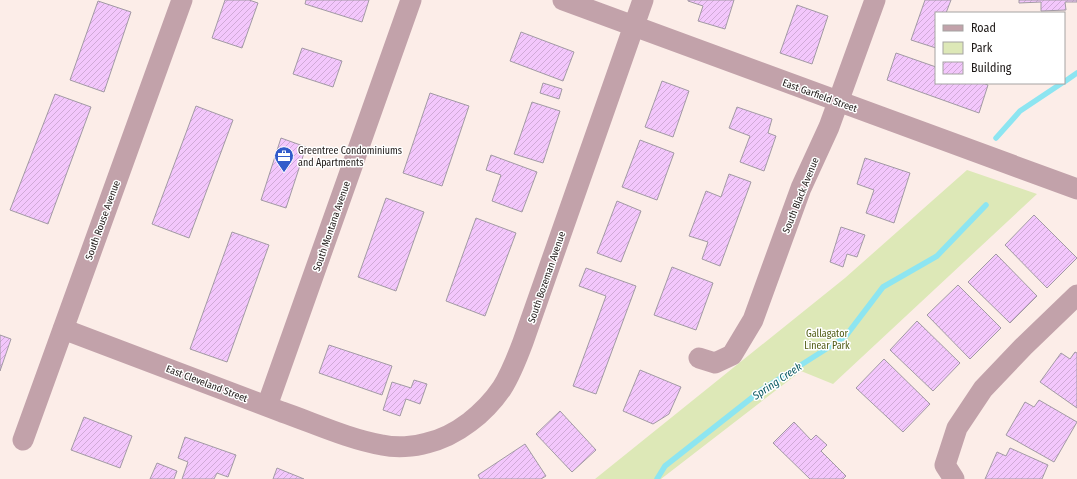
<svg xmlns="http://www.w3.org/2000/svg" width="1077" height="479" viewBox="0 0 1077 479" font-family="'Fira Sans Condensed',sans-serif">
<defs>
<pattern id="building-hatch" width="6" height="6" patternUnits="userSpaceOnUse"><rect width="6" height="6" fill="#f3c7fc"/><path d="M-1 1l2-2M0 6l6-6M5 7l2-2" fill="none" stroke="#d0aad7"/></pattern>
</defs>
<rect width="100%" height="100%" fill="#fcede8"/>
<!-- park -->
<path fill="#dde8b7" d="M967,170L1037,194L833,384L801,371L661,479H595L845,278Z"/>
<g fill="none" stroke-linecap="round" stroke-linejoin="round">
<!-- stream -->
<path stroke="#8de5f1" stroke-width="5.5" d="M1064,82L1077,73
M996,138L1020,111L1062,83
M657,479L665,466L763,389L845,337L883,287L937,256L986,205"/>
</g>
<!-- building -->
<path fill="url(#building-hatch)" stroke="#a29aa4" d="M225,0H249L258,3L242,48L212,38Z
M306,0H369L362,22L305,4Z
M688,0H734L725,29L698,21L703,6L688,1Z
M925,0H951L946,13H936V48L911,40Z
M1019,0H1077V2H1065L1066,10L1041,11V2L1019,3Z
M98,1L131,12L104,92L70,80Z
M797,5L828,16L812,64L780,53Z
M521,32L574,52L563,81L510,61Z
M302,48L342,61L333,87L293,74Z
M896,53L936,67V83H982L988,85L979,113L887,80Z
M662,81L689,91L673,137L645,127Z
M543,83L562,89L559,99L540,93Z
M430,93L469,106L442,186L403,173Z
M55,94L91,107L48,224L10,210Z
M532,102L560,111L543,163L514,154Z
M196,106L233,120L189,238L152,224Z
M737,107L772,119L768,133L776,136L764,171L740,162L750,136L729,128Z
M281,138L306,147L286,208L261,200Z
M640,140L674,153L657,200L622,187Z
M491,155L537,172L522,212L492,201L501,175L486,170Z
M865,158L910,173L894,223L866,213L874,190L857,184Z
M729,174L751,182L720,266L702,259L708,242L689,236L706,191L721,197Z
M386,198L424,212L396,291L358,277Z
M617,201L641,211L621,262L597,253Z
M1034,215L1077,258L1047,288L1005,245Z
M476,218L516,233L485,316L446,301Z
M841,227L865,235L857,257L847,254L843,267L830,262Z
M232,232L269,245L227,362L190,349Z
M996,254L1037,296L1010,323L968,282Z
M672,267L713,283L696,330L654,315Z
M586,268L636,286L596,394L573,386L606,296L579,286Z
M958,285L1001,328L970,359L927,315Z
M917,321L960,363L933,391L890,350Z
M0,335L11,339L0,371Z
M329,345L392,366L382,395L319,373Z
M1075,352L1077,353V408L1040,382L1061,353L1070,359Z
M884,359L930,404L903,432L856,388Z
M640,370L681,387L669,414L653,424L623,411Z
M414,380L427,384L420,404L406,399L400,416L383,410L392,382L411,388Z
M1039,400L1077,422L1054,462L1006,435L1025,402L1034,407Z
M560,411L596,450L572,472L536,434Z
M84,417L132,436L120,468L71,450Z
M794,422L811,440L816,435L827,445L821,451L846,476L843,479H810L773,443Z
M185,437L236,455L228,477L217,473L214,479H182L188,462L178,458Z
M525,444L546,476L541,479H480L478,475Z
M1010,448L1048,465L1042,479H985L997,452L1006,456Z
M157,463L177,471L174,479H150Z
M277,468L304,479H273Z"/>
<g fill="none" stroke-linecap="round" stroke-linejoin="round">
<!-- minor -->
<path stroke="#c2a2aa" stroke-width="21" d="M563,0L1077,189
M63,329C136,357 209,385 282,412C314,423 348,439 382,445C396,448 414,447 427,443C457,436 485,413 502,388C511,374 517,358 523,342L643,0
M699,358L715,363L732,355L753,320L801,188L829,127L875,0
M267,406L411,0
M23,440L182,0
M954,479L945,465L957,428L983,389L1023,347L1077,295"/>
</g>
<!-- icons -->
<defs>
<symbol id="office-pin" viewBox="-11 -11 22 30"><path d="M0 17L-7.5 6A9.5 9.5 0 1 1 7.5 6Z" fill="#325bca" stroke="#fff"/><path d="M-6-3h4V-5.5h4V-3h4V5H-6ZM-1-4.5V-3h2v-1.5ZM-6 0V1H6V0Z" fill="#fff"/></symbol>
</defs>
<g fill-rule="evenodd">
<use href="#office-pin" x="273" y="145" width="22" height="30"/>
</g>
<g text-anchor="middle" stroke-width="3" stroke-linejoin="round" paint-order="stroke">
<!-- street labels -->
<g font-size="10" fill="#1e1917" stroke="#fff">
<text transform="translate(820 95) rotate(20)" y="4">East Garfield Street</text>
<text transform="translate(800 195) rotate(-68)" y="4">South Black Avenue</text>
<text transform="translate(102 220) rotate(-70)" y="4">South Rouse Avenue</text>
<text transform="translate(331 226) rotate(-71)" y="4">South Montana Avenue</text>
<text transform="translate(546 277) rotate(-71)" y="4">South Bozeman Avenue</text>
<text transform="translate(207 383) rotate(21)" y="4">East Cleveland Street</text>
</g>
<!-- poi labels -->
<g font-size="10" fill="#1e1917" stroke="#fff" text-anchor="start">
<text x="298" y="154">Greentree Condominiums<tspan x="298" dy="12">and Apartments</tspan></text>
</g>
<!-- park labels -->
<g font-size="10" fill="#525d17" stroke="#fff">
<text x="827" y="337">Gallagator<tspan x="827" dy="12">Linear Park</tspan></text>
</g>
<!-- water labels -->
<g font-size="11" font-style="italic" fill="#0b5a63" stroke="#fff">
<text transform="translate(777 381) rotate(-34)" y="4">Spring Creek</text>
</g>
</g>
<!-- legend -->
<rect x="935" y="12" width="130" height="72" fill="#ffffff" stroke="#a5a3a2"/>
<rect x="943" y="25" width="20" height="6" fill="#c2a2aa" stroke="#a5a3a2"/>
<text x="971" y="32" font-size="12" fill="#1e1917">Road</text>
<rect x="943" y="42" width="20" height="12" fill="#dde8b7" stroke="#a5a3a2"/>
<text x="971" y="52" font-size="12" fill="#1e1917">Park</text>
<rect x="943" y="62" width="20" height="12" fill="url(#building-hatch)" stroke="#a5a3a2"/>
<text x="971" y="72" font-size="12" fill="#1e1917">Building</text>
</svg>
